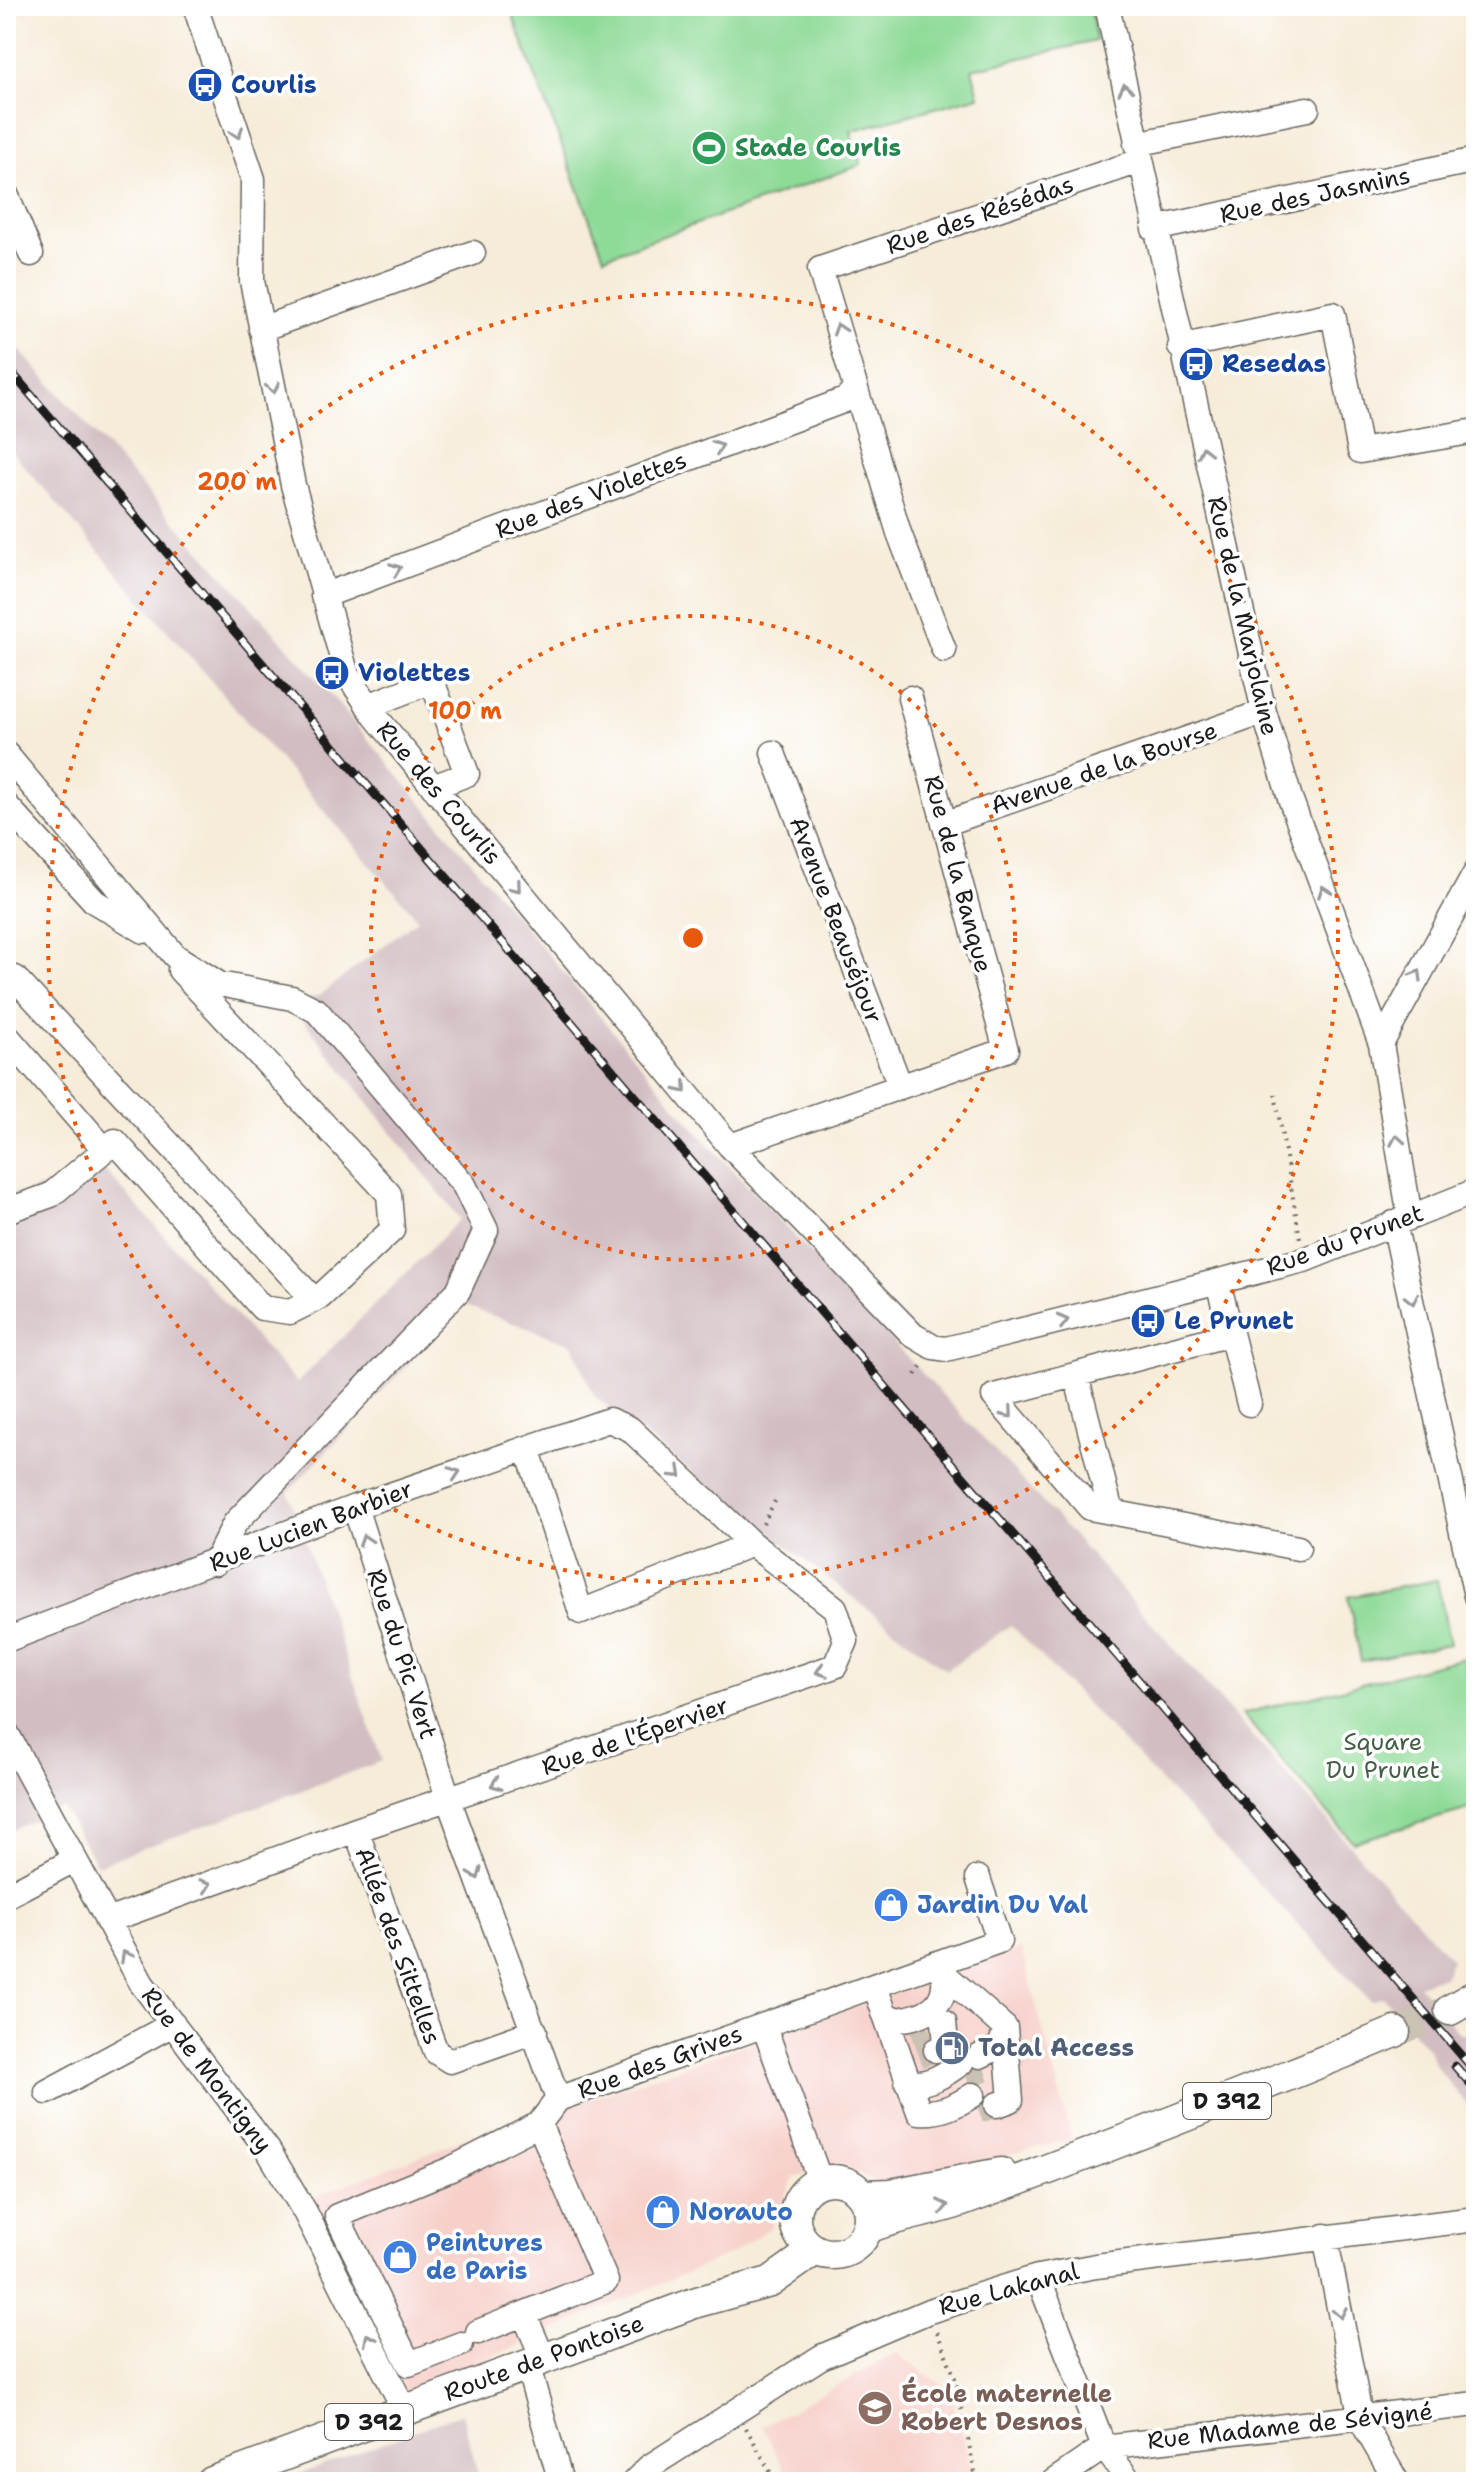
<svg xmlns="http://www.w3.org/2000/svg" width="1482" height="2488" viewBox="0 0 1482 2488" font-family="'Shantell Sans',sans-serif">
<rect width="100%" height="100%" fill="#fff"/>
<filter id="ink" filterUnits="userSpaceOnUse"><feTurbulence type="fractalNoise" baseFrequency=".0125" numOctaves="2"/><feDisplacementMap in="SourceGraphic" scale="16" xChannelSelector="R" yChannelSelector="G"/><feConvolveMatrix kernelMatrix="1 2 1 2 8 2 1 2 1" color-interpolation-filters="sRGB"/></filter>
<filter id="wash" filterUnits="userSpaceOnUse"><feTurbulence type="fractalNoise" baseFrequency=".006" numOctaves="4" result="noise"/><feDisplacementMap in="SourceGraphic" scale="32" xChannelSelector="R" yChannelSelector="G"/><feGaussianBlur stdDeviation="1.8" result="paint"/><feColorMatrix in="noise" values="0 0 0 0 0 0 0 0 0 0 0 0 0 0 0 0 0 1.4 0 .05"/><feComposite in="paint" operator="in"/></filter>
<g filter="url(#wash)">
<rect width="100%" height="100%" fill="#f6ecd9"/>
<!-- built -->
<path fill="#f7d0ca" d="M1021,1949L1072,2139L881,2186L840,2162L794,2178L770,2228L730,2254L407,2393L313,2197L529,2114L572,2105Z
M897,2353L950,2391L975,2482H802L786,2473L762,2426Z"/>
<!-- industrial -->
<path fill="#d2bec2" d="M6,335L336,701L691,1125L1071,1533L1452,1960L1445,1975L1418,1985L1458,2032L1476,2040V2116L1434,2064L1429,2050L1383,1997L1371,2001L1011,1625L946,1670L595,1397L572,1344L463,1305L288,1492L382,1761L97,1865L62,1807L6,1833V1195L28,1192L101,1166L297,1383L460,1219L289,1002L319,996L418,919L6,445Z
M462,2413L480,2482H279Z"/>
<!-- green -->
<path fill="#8eda97" stroke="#557b5a" stroke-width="2" d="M509,6H1090L1096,41L972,69L979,96L851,131L861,165L604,257Z
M1437,1580L1450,1644L1361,1661L1348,1597Z
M1464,1658L1476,1710V1807L1353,1842L1242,1714Z"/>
</g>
<g filter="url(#ink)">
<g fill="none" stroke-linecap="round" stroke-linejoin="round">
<!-- minor-tunnel -->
<path stroke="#cac2b3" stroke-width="24" stroke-dasharray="24 12" stroke-linecap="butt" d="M912,2035L929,2029
M919,2056L936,2050
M966,2076L985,2070
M979,2111L997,2105"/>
<!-- major-tunnel -->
<path stroke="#cac2b3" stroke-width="30" stroke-dasharray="30 15" stroke-linecap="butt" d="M1395,2032L1450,2010"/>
<defs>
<path id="minor" d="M195,6L253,179L252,281L293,485L346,672L375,716L730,1146L913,1335L933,1347L946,1349L1304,1260L1476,1191
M1107,6L1264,712L1290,798L1381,1044L1410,1217
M1136,144L1307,109
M6,194L31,254
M1154,229L1476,160
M261,329L473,253
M1180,347L1333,314L1360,451L1470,432
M323,596L845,400L856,390
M944,650L899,533L820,269L1140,161
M368,706L432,681L467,774L433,787
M773,753L900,1086
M6,754L175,956L219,984L292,998L317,1011L464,1185L486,1230L458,1291L235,1523L215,1563
M6,805L95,902L144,931
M944,824L1264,712
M15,978L314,1300
M6,1035L105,1150
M1381,1044L1476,872
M730,1146L1006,1050L910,698
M6,1211L51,1195L115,1141L262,1308L290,1312L320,1297L392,1230L389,1194L180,970
M1394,1223L1476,1596
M1218,1282L1249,1404
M1076,1375L1111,1512L1090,1508L994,1396L1231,1334
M527,1448L581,1612L752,1544
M355,1507L449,1801L558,2099
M1111,1512L1298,1548
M6,1640L355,1507L609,1420L630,1429L752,1544L835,1608L846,1641L835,1666L356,1830L107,1921
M6,1732L142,1984L268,2150L305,2212L404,2409
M356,1830L436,2052L450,2061L535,2031
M6,1896L74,1860
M934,1965L1005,2028L1011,2100L997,2105
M875,1986L919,2112C939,2114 956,2106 973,2095
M884,2013L896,2020C926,2017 950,2005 943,1972
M764,2026L820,2181
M936,2050L946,2045L944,2022
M980,2056L1001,2046L1005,2028
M907,2082C927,2087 946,2074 961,2063
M47,2092L173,2024
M558,2099L999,1941L978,1878
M1325,2236L1361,2420L1397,2482
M1038,2277L1104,2447L1053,2482
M524,2314L543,2358
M478,2332L606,2281L539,2124
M461,2344L409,2364L337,2216L451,2169L539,2124L558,2099
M527,2364L561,2482
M634,2482L649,2467L821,2357L929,2311L1038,2277L1096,2266L1476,2219
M1130,2482L1104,2447L1476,2404"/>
<path id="major" d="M1450,2010L1476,1995
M795 2217a37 37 0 1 1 74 0a37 37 0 1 1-74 0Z
M863,2195L891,2194L1001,2173
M868,2228C899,2215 931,2212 962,2201C1107,2148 1251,2091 1395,2032
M212,2482L697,2302L770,2282L815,2250"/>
</defs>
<!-- minor casing -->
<use href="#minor" stroke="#68655e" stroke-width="27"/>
<!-- major casing -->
<use href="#major" stroke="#68655e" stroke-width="33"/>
<!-- path -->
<path stroke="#68655e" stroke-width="4" stroke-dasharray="2 6" stroke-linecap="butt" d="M1275,1094L1300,1238
M916,1375L921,1366
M763,1524L775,1501
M937,2332L955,2378L977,2482
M746,2428L776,2482"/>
<!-- minor -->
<use href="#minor" stroke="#fff" stroke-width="24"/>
<!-- major -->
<use href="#major" stroke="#fff" stroke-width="30"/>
<defs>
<path id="rail" d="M6,366L1476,2072
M1455,2066L1476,2090"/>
</defs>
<!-- rail casing -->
<use href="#rail" stroke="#1c1c1c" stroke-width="9"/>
<!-- rail -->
<use href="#rail" stroke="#fff" stroke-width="6" stroke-dasharray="18" stroke-linecap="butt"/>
</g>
<!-- one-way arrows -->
<defs><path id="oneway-chevron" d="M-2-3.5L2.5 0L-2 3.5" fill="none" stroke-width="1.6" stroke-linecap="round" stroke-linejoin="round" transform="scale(2)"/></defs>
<g stroke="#999">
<use href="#oneway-chevron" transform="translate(1125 89) rotate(-102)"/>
<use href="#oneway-chevron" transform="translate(237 133) rotate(71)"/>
<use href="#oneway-chevron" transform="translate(839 329) rotate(-108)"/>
<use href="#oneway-chevron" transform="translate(273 388) rotate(79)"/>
<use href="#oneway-chevron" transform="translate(718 447) rotate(-21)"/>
<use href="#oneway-chevron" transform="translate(1204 452) rotate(-103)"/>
<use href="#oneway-chevron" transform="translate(396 569) rotate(-21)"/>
<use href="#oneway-chevron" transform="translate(516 887) rotate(50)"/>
<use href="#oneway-chevron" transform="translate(1324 891) rotate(-110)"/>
<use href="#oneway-chevron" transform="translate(1417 975) rotate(-60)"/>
<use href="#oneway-chevron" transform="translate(682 1088) rotate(50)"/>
<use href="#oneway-chevron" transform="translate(1397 1140) rotate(-100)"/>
<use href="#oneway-chevron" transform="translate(1412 1299) rotate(77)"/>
<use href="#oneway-chevron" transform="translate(1063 1321) rotate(-14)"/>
<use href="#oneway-chevron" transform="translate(1008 1413) rotate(50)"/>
<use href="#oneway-chevron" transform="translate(455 1473) rotate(-19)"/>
<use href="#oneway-chevron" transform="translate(677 1473) rotate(43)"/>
<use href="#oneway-chevron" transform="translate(365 1540) rotate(-108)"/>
<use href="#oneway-chevron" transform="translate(821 1671) rotate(161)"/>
<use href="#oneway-chevron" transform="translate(496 1784) rotate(161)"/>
<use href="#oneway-chevron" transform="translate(476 1874) rotate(69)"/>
<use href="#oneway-chevron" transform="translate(206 1885) rotate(-20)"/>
<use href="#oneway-chevron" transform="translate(126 1956) rotate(-119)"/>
<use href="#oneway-chevron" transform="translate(943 2206) rotate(-12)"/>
<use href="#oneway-chevron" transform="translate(1340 2313) rotate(79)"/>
<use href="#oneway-chevron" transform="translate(369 2339) rotate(-117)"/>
</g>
</g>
<!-- distance rings -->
<g fill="none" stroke="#e8590c" stroke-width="4" stroke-dasharray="4 8">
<circle cx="693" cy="938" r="322"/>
<circle cx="693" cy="938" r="645"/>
</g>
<!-- icons -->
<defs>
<symbol id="bus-disc" viewBox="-11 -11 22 22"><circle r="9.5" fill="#1a4fb4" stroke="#fff"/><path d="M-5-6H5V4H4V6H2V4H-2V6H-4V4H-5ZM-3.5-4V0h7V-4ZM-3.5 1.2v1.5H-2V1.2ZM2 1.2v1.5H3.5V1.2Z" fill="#fff"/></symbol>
<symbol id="stadium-disc" viewBox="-11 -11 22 22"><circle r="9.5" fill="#2e9e5b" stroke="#fff"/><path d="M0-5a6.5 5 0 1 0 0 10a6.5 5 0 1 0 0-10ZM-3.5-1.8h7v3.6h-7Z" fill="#fff"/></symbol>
<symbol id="shop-disc" viewBox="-11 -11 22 22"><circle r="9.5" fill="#3f7fe0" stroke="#fff"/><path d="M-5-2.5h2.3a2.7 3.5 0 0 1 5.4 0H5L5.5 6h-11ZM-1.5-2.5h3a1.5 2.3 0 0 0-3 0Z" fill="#fff"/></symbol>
<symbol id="fuel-disc" viewBox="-11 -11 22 22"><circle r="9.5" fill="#5c6f8a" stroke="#fff"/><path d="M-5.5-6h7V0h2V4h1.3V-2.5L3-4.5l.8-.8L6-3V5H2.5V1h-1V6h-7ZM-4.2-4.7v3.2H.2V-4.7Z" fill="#fff"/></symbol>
<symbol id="school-disc" viewBox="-11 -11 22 22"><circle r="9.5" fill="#8d6e63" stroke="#fff"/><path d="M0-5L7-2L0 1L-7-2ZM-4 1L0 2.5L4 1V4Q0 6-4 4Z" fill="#fff"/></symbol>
</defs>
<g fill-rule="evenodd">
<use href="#bus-disc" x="185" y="65" width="40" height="40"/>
<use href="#stadium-disc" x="689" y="128" width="40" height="40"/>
<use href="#bus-disc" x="1176" y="344" width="40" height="40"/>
<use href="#bus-disc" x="312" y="653" width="40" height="40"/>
<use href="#bus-disc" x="1128" y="1301" width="40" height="40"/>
<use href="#shop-disc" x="871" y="1885" width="40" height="40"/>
<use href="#fuel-disc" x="932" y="2028" width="40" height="40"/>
<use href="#shop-disc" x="643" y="2192" width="40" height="40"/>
<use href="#shop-disc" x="380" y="2237" width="40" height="40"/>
<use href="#school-disc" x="855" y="2388" width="40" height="40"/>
</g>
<g text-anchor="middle" stroke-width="7" stroke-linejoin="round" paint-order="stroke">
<!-- shield labels -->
<g fill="#fff" stroke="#606060" stroke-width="2">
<rect x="1183" y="2083" width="88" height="36" rx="6"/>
<rect x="325" y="2404" width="88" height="36" rx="6"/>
</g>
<g font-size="22" font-weight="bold" fill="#1c1c1c">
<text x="1227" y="2109">D 392</text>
<text x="369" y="2430">D 392</text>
</g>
<!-- transit labels -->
<g font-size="24" font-weight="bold" fill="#164399" stroke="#fff" text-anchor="start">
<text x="231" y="93">Courlis</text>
<text x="1222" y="372">Resedas</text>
<text x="358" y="681">Violettes</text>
<text x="1174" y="1329">Le Prunet</text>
</g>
<!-- leisure labels -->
<g font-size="24" font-weight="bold" fill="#27864d" stroke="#fff" text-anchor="start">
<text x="735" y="156">Stade Courlis</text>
</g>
<!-- street labels -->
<g font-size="24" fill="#1c1c1c" stroke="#fff">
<text transform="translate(1315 195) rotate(-12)" y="8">Rue des Jasmins</text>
<text transform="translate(980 215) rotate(-19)" y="8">Rue des Résédas</text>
<text transform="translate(591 495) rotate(-21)" y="8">Rue des Violettes</text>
<text transform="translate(1243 616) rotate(77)" y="8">Rue de la Marjolaine</text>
<text transform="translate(1104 768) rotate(-19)" y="8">Avenue de la Bourse</text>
<text transform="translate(439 793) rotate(50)" y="8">Rue des Courlis</text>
<text transform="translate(958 874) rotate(75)" y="8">Rue de la Banque</text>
<text transform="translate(836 920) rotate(69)" y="8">Avenue Beauséjour</text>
<text transform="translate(1345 1240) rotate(-20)" y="8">Rue du Prunet</text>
<text transform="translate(311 1526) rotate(-21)" y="8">Rue Lucien Barbier</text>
<text transform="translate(402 1654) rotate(72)" y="8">Rue du Pic Vert</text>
<text transform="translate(635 1736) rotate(-19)" y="8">Rue de l'Épervier</text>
<text transform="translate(398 1946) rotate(70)" y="8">Allée des Sittelles</text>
<text transform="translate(660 2062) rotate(-20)" y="8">Rue des Grives</text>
<text transform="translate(207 2070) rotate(53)" y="8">Rue de Montigny</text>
<text transform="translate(1009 2289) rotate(-15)" y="8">Rue Lakanal</text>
<text transform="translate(544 2358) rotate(-20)" y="8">Route de Pontoise</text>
<text transform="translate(1290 2426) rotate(-6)" y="8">Rue Madame de Sévigné</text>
</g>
<!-- park labels -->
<g font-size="24" fill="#445e47" stroke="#fff">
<text x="1383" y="1750">Square<tspan x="1383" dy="28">Du Prunet</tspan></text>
</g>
<!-- shop labels -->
<g font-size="24" font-weight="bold" fill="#366cbe" stroke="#fff" text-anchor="start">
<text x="917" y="1913">Jardin Du Val</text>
<text x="689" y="2220">Norauto</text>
<text x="426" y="2251">Peintures<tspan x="426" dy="28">de Paris</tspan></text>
</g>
<!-- service labels -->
<g font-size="24" font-weight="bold" fill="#4e5e75" stroke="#fff" text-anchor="start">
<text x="978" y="2056">Total Access</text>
</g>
<!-- education labels -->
<g font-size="24" font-weight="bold" fill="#785e54" stroke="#fff" text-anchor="start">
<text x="901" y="2402">École maternelle<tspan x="901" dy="28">Robert Desnos</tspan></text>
</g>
</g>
<circle cx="693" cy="938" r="12" fill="#e8590c" stroke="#fff" stroke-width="4"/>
<g font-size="24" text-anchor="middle" font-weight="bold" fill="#e8590c" stroke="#fff" stroke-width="7" stroke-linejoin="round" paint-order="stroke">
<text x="237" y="490">200 m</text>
<text x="465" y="719">100 m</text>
</g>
<!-- margin -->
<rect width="1482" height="2488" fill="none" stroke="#fff" stroke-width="32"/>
</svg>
